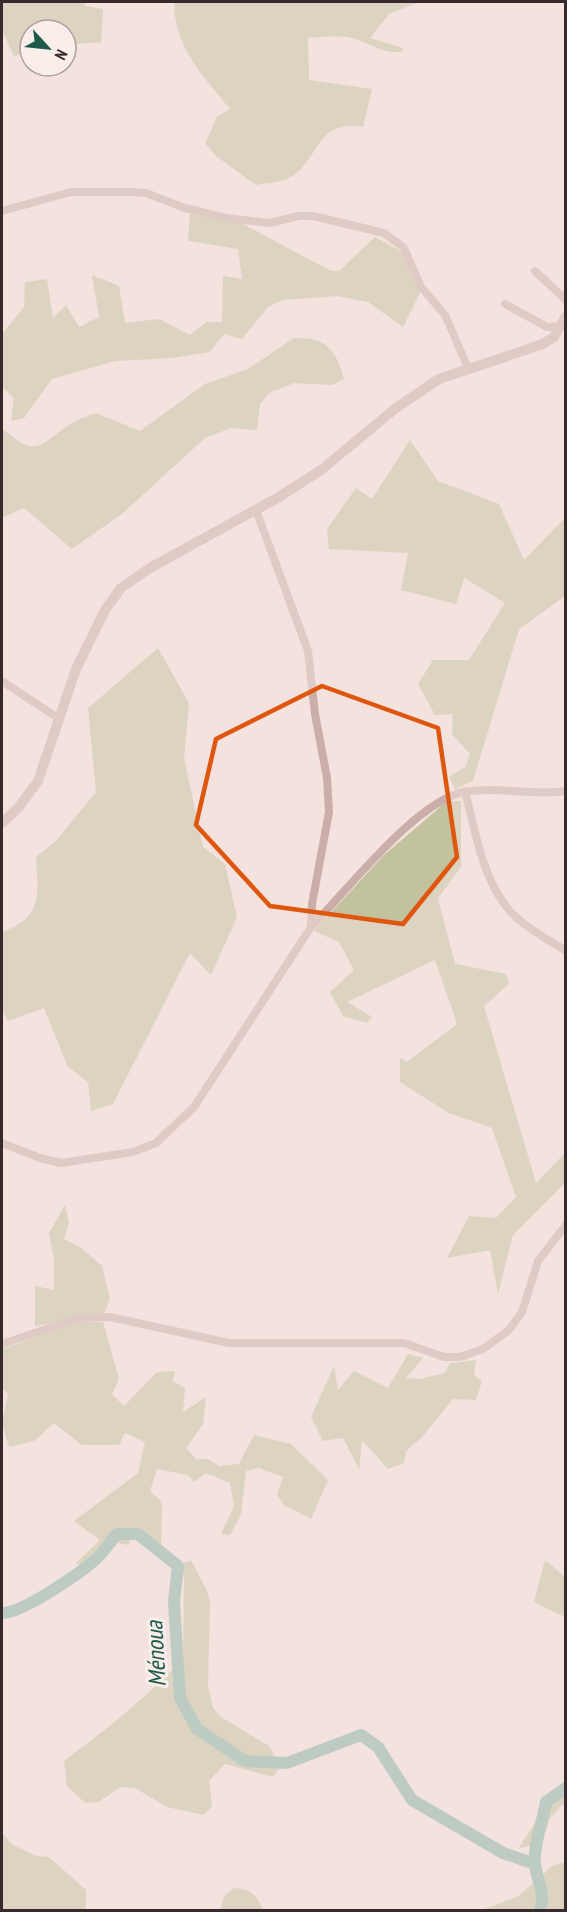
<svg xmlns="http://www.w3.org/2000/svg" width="567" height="1912" viewBox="0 0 567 1912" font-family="'PT Sans Narrow',sans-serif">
<rect width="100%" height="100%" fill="#f3e2de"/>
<!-- green -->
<path fill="#c2c29e" d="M2,2H83L86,6L103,9L101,42L66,45V30H30V52L14,56L2,30Z
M174,2H419L389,14L370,38L403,48L402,52C377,53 369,41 347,37C335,35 320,37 308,38L309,80L372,89L363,127C312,118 320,167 284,180C276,183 265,183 256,185L216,156L205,143L217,117L230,109C204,77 174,47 174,2Z
M190,214L241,223L331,271H339L375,237L402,252L421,291L403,327L368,302L337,296L283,300L268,307L242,339L224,334L210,352L173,358L115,361L52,379L24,418L11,421L14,398L2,387V334L24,307L25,282L47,279L53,318L66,305L79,327L99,317L92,275L119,286L125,323L159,319L190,335L206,322H222L223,276L242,279L238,249L188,241Z
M294,338C326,337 336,349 344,379L332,385L294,383L269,393L260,404L257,430L231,428L205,438L123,513L72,549L24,508L2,518V428C41,463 40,441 74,422C80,418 89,416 96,413L140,431L205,384L248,369Z
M410,440L438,481L499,504L524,560L565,518V596L519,629L473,781L455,789L449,777L465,767L470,754L452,734L453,714L435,715L418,684L433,660H469L505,603L464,578L456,604L401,590L408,553L329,549L327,529L356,488L372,499Z
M158,648L189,703L184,758L203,847L225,864L237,917L211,975L190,953L113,1104L91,1111L88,1082L68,1067L44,1008L8,1021L2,1011V932C44,917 38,895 36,857L55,842L96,792L88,708Z
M447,801H461V867L438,898L455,964L506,974L509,984L484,1006L536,1183L565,1153V1183L513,1235L498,1294L490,1250L447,1258L469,1216L496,1218L516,1197L492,1128L449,1113L400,1082V1058L407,1062L457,1024L435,960L347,1002L372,1017L367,1023L343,1016L330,992L354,970L339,942L314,931L383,856Z
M65,1205L69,1222L64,1239L81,1248L102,1266L110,1299L104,1314L35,1326V1286L54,1290V1260L49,1233Z
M78,1322H103L119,1379L112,1394L124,1406L157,1372L175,1371L173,1381L185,1388L183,1412L206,1397L203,1424L186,1448L196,1459H208L219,1466L239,1464L254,1435L291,1444L328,1480L311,1519L284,1505L277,1495L283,1477L259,1468L246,1471L241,1514L230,1535L221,1534L234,1506L230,1483L206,1473L194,1482L188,1475L157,1469L150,1491L162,1502L161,1550L133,1528L129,1545L106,1541L80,1565L76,1563L100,1540L74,1521L138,1473L145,1442L125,1433L119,1445H82L54,1423L34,1441L9,1447L2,1423L8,1394L2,1388V1349Z
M408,1354L423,1358L406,1378L420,1379L445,1373L450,1363L476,1360L474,1375L482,1381L476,1400L453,1399L422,1437L406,1451L404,1463L388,1469L362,1440L359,1469L343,1438L323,1441L311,1417L334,1366L338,1390L354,1371L388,1388Z
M191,1560L207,1591L210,1602L208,1686L213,1708L221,1717L269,1746L280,1767L273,1777L225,1764L209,1781L212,1806L204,1815L167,1807L135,1788L121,1787L98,1802L85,1803L67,1786L64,1761C106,1729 148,1697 183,1658L184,1576L178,1566Z
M545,1560L565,1577V1617L534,1602Z
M565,1784V1802L550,1818L542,1842L518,1849L553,1795Z
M2,1833L13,1845L36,1856L49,1857L86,1890V1910H2Z
M565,1862V1910H482L519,1896L552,1866Z
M234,1888C252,1889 256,1895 263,1910H220L224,1896Z"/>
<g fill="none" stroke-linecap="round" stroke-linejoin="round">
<!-- river -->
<path stroke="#7db0a1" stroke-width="12" d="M2,1613C21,1614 79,1574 96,1559C104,1552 110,1542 117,1534H138L178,1566L174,1602L180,1698L197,1729L245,1761L287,1763L361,1735L378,1747L412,1800L503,1853L535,1864
M540,1910C546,1892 537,1882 535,1864C533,1845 543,1821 546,1802L566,1788"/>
<!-- minor -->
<path stroke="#cbaea9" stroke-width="8" d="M2,211L71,192H135L146,193L185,208L226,218L269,223L299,216H313L384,233L404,248L421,287L445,315L469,370
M535,271L566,300
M505,304L547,327L561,326
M2,681L58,718
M465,791C475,829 481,874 506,906C520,925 546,938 566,951
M311,927C346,892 417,800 464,792C497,786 532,796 566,791
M2,1143L40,1158L61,1163L133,1152L156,1143L194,1107L311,927L312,904L329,812L327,778L315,714L308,651L256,510
M2,1344L79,1318L110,1317L229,1343H404L444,1357H460L483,1349L509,1330L522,1312L538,1261L566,1225"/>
<!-- tertiary -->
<path stroke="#cbaea9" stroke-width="10" d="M2,823L18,808L38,781L76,669L105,610L121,588L150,568L279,497L321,470L396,408L439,379L543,344L554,337L566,316"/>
</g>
<!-- marked area -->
<path d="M0 0H567V1912H0ZM322,686L438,728L457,857L403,924L270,906L196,825L216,739Z" fill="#f3e2de" fill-opacity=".55" fill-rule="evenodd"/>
<path fill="none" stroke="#df570e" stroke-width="4.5" stroke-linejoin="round" d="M322,686L438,728L457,857L403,924L270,906L196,825L216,739Z"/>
<g text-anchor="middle" stroke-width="6" stroke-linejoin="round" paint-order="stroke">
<!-- water labels -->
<g font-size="24" font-style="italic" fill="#1e5a4a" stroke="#faeeea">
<text transform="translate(156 1654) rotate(-93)" y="8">Ménoua</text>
</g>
</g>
<!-- border -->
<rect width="567" height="1912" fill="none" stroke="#38292a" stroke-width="6"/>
<!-- north arrow -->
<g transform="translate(48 48) rotate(117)"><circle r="28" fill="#faeeea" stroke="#ac9f9d" stroke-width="1.5"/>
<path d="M0-4.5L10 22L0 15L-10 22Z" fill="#1e5a4a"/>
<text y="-9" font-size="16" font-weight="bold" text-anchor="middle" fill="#38292a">N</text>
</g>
</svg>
